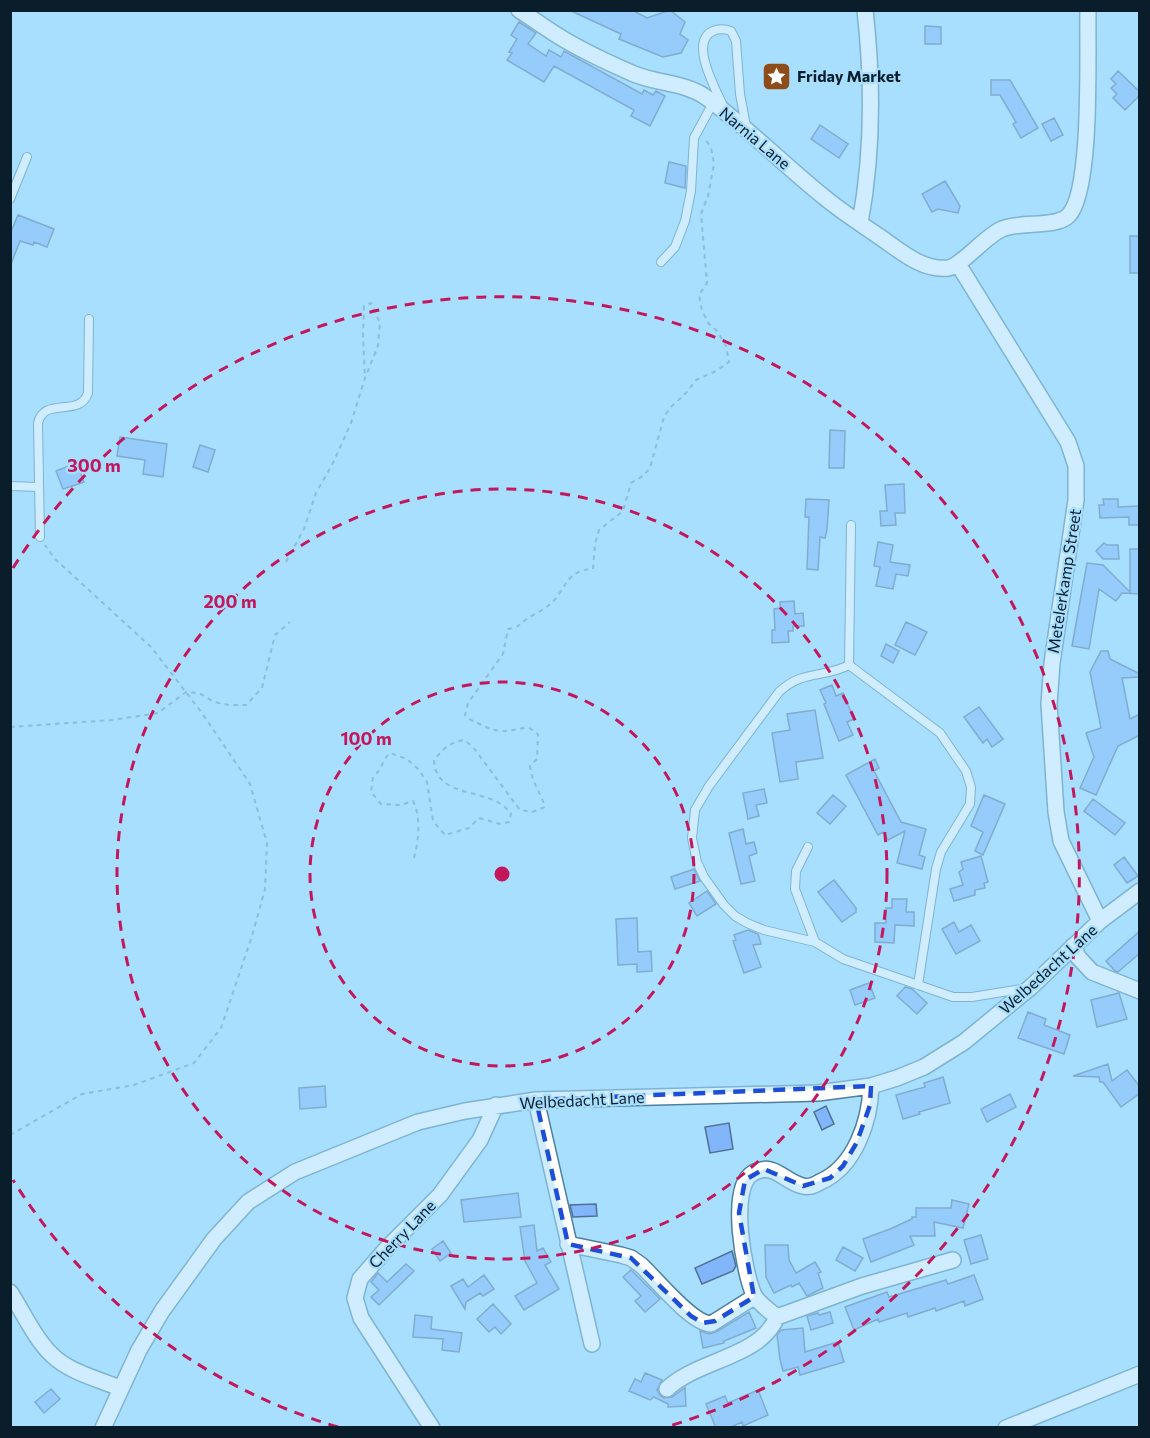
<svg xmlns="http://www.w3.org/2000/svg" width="1150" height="1438" viewBox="0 0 1150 1438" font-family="Commissioner,sans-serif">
<rect width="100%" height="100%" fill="#a8defe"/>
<!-- building -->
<path fill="#81b6fa" stroke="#516f96" stroke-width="1.5" d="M569,10H632L647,18L670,10L685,22L680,34L688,40L681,53L663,57L619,39L621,34Z
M519,22L536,33L528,44L546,56L549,50L561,57L564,51L642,94L644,90L653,95L656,91L665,96L650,126L631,116L634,110L554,66L544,82L507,60L512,53L509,52L517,39L511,35Z
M925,26L941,27V44H925Z
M1118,71L1140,92V95L1125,110L1113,98L1117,94L1111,88L1116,84L1111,79Z
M991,80H1010L1038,128L1021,138L1013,124L1016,122L1000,95H991Z
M1054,118L1063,135L1051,141L1042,124Z
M820,125L848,144L839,158L811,139Z
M669,162L686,166L685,188L665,183Z
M945,181L960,206L958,213L938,209L932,212L922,194Z
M18,215L54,229L47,247L34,242L33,245L20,241L11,264L10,234Z
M1130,236H1140V273H1130Z
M830,430L845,431L844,468H829Z
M120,437L167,444L163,477L143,474L145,460L117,456Z
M200,445L215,450L208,472L193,467Z
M77,463L84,482L63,489L56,471Z
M904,484L905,513H895L896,525L881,526L880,511H887L885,485Z
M806,499L829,500L827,530L825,538L820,537L818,570L807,569L809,517H805Z
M1103,499H1118V507L1140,506V525H1129V517L1100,518L1099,505H1104Z
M878,542L893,545L890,562L910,565L908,576L896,574L893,589L876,586L880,567L874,566Z
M1104,543L1107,545H1118L1119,559H1103L1096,551Z
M1130,549H1140V594L1122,593L1116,601L1099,589L1089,649L1072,646L1087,563L1103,565L1130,592Z
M794,601L795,614L803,613L804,626H793V631H788L789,642L772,643V630H775L774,609L780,608V602Z
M906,622L927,632L915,655L895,645Z
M886,644L899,651L893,663L881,656Z
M1101,651H1108L1110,659L1140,674V677L1122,678L1130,719L1140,714V735L1118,746L1096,795L1080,788L1094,757L1086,733L1101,728L1090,672Z
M832,685L836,696L843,693L854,719L847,722L853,735L839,741L824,704L826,703L820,690Z
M979,707L1003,739L992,747L987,739L983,743L964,717Z
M815,710L823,758L796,762L798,779L780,782L772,733L790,730L787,714Z
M875,759L879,768L874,771L901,822L926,829L919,855L925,857L922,869L897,863L905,831L888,840L883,832L878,835L846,775Z
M764,789L767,803L756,805L759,816L748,819L743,793Z
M833,795L846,806L830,824L817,813Z
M984,795L1005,804L983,855L975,851L983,832L971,826Z
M1093,799L1125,823L1115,835L1084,811Z
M743,829L746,844L754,842L757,853L749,856L755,881L741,884L729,833Z
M981,856L988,882L984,883L985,888L975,890V895L954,901L950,889L963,885L959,872L963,869L961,862Z
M1124,857L1138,876L1127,883L1114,865Z
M694,869L700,881L675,889L671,877Z
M834,880L856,908V912L842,922L818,892Z
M707,891L716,904L697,916L689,903Z
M892,899H907L906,912H914V926L895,925L894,943L875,942V923H886V908H892Z
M637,918L638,952L651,951L652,971L637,972V964L618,965L616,919Z
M954,922L959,932L971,925L980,941L956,954L942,929Z
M748,930L758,934L761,944L753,945L761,967L744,973L733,941L736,940L734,935Z
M1140,931V953L1118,972L1115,971L1106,961Z
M869,983L875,998L855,1005L850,990Z
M905,987L912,989L927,1003L917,1014L897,996Z
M1119,993L1127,1019L1097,1027L1091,1000Z
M1028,1012L1046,1019L1044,1025L1070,1035L1064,1054L1018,1038Z
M1108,1064L1112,1081L1127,1070L1140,1087V1093L1121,1107L1103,1082H1100L1099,1077L1073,1076Z
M943,1077L950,1103L919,1112L920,1114L903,1119L896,1095L925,1087L924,1083Z
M325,1086L326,1107L300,1109L299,1088Z
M1010,1094L1016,1107L987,1122L981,1109Z
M826,1106L834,1124L822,1130L814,1112Z
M729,1123L733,1149L710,1153L705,1127Z
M518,1193L521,1217L464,1222L461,1200Z
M952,1200L969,1204L963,1228L934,1222L935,1236H910L914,1245L871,1262L863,1239L890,1229L912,1219V1217H916V1208H951Z
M596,1204L597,1216L573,1217L570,1205Z
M534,1225L537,1251L543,1248L551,1262L545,1265L559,1289L524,1310L515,1296L537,1283L525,1261L520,1227Z
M981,1235L988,1259L971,1264L964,1240Z
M443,1241L451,1253L440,1261L432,1249Z
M765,1245H788L789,1260L796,1273L815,1262L821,1272L818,1273L823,1288L807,1296L799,1283L792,1287L791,1285L774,1293L766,1277Z
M843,1247L863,1258L855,1271L836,1260Z
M732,1251L736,1266L733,1271L702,1284L695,1268Z
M406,1264L414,1271L379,1305L371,1297L379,1290L371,1282L378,1273L387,1282Z
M631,1270L660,1299L645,1312L635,1301L641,1296L623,1277Z
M484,1275L494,1289L483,1296L480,1293L466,1302L465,1309L451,1286L463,1279L468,1287Z
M974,1275L983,1299L965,1306L964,1301L936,1311L935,1308L908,1317L907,1313L879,1322L878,1319L854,1330L845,1307L887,1292L889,1297L946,1280L948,1284Z
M493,1304L511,1324L501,1334L495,1327L489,1332L477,1319Z
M749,1312L756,1328L724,1341V1343L703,1348L700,1331L709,1334L716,1332Z
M830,1312L833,1323L811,1330L807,1316L818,1313L819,1315Z
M415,1315L432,1317L431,1329L462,1333L459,1352L442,1350L443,1339L413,1337Z
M803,1328L805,1352L838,1342L844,1362L800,1375L798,1367L783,1371L780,1359L777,1335L781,1330Z
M645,1373L662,1380L657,1390L660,1395L664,1398L672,1397L685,1388L686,1406L668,1407V1404L654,1397L650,1400L629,1391L635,1379L641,1382Z
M51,1389L60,1399L44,1413L35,1402Z
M758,1390L768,1415L743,1426L742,1422L729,1428H716L706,1404L725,1396L728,1403Z"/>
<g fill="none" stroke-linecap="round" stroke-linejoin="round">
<defs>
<path id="lane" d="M724,108C717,91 688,42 713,31C720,28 725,29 731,31L736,41L740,94L746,126
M10,199L27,157
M661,262L675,247L685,221L691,191L694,138L713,103
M10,486L39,487
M40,537L38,423C44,396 80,418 88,393L89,319
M849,665L851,525
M808,847L796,871L795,889L815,942
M918,985L936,869L941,852L970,804L971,787L966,771L940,733L849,665C822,679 804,669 779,692L709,786L695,810L692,838L697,862L704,877L724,905L735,916L747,923L764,930L815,942L843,959L953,997H972L1027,988"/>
<path id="street" d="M519,10C535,20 549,31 565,40C587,53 611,64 634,74C658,84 685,82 707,98C748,128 784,165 824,197C842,212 861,224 880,237C899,250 922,271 948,268C962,266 985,236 1002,229C1020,221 1055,228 1068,216C1093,193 1087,48 1088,10
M860,223C873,153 873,81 865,10
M958,264L1068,442L1076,466V500L1052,663L1049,704L1056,812L1061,841L1100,921
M1073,946L1078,957L1092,972L1140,991
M871,1086C870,1121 855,1167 820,1182C815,1185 809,1188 803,1186C784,1182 774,1161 753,1173C728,1187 744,1273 754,1295C758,1303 770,1311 777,1317L862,1286L953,1260
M536,1100L592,1344
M568,1244L621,1255L631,1258L641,1265C656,1279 692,1324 711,1324L754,1297
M10,1292C23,1312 35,1339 52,1355C69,1372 98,1379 120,1388
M667,1389C698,1359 760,1358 777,1317
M103,1428L139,1350L162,1311L214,1239L248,1202L295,1172L418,1122L465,1111L536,1100L818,1093L871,1086L897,1078L924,1067L964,1042L1031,987L1100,921L1140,891
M432,1428L361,1318L355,1298L360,1279L388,1247L440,1195L480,1140L496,1105
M1006,1428L1140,1374"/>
</defs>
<!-- lane casing -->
<use href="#lane" stroke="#4d809d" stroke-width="10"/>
<!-- street casing -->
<use href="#street" stroke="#4d809d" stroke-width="18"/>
<!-- path -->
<path stroke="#6c96ae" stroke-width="2" stroke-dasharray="4.5 4.5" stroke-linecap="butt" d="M286,562L304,529L316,493L333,463L351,423L365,378L378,346L380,323L371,303L364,306L363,335L365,378
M10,727L112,720L158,713L186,692L199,693L214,702L229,705H246L262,688L275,635L290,622
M414,858C419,840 421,817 413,801L401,805L381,804L371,792L373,777C382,770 382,760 390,753L407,759L419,770L427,782L433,821L445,835L469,828L479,818L500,824L509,822L511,814C492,785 436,802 434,760C443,749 450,742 464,740L473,747L520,810L532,812L545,807C540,791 532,783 530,766L537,759L538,734L528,727C496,734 496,732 467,718L465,715L468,703L503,654L508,629C518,628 520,624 528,618C534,614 542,611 548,606C567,591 564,570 593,569L595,544L599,530L623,511L631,483L643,476L650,468L664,417L670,408L686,393L696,380L716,371L729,362L726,346L717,331L709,324L702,311L699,295L707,283L701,214L708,196L714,164L711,147L704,138
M10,1135L82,1094L134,1085L194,1063L221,1028L252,936L265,889L267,843L250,784L202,713L151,647L55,559L45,545"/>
<!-- lane -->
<use href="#lane" stroke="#fff" stroke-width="8"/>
<!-- street -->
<use href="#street" stroke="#fff" stroke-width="15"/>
</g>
<!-- marked area -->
<path d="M0 0H1150V1438H0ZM871,1086L870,1105L857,1142L843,1166L830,1178L803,1186L764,1169L745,1180L739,1213L754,1297L715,1321L703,1323L691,1316L631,1258L568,1244L536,1100Z" fill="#a8defe" fill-opacity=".55" fill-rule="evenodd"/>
<path fill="none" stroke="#1d4ed8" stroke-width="4.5" stroke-dasharray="12 8" stroke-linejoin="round" d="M871,1086L870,1105L857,1142L843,1166L830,1178L803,1186L764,1169L745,1180L739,1213L754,1297L715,1321L703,1323L691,1316L631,1258L568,1244L536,1100Z"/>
<!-- distance rings -->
<g fill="none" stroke="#c2185b" stroke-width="3" stroke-dasharray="10 8">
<circle cx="502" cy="874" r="192"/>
<circle cx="502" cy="874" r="385"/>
<path d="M338 1427A577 577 0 0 1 13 1180M13 568A577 577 0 1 1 666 1427"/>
</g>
<!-- icons -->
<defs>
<symbol id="sight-square" viewBox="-11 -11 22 22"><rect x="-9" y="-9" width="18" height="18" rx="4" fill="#8e4d18" stroke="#a8defe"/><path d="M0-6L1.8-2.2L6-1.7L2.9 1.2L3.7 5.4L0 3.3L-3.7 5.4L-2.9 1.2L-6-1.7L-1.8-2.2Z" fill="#fff"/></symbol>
</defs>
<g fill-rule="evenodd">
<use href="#sight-square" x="760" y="60" width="33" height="33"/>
</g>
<g text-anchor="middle" stroke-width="4.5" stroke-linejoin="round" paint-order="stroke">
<!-- poi labels -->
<g font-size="16" font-weight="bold" fill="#091e2a" stroke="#a8defe" text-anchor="start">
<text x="797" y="82">Friday Market</text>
</g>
<!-- street labels -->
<g font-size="16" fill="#091e2a" stroke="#a8defe">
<text transform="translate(755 138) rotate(40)" y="6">Narnia Lane</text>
<text transform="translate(1064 581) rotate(-81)" y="6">Metelerkamp Street</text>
<text transform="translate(1048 969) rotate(-42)" y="6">Welbedacht Lane</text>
<text transform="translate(582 1100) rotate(-3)" y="6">Welbedacht Lane</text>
<text transform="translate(402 1234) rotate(-46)" y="6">Cherry Lane</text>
</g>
</g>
<circle cx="502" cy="874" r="9" fill="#c2185b" stroke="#a8defe" stroke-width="3"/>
<g font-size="18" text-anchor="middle" font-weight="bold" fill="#c2185b" stroke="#a8defe" stroke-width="4.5" stroke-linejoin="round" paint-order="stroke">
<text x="94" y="472">300 m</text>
<text x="230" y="608">200 m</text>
<text x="366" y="745">100 m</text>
</g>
<!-- border -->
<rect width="1150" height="1438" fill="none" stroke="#091e2a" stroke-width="24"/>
</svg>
